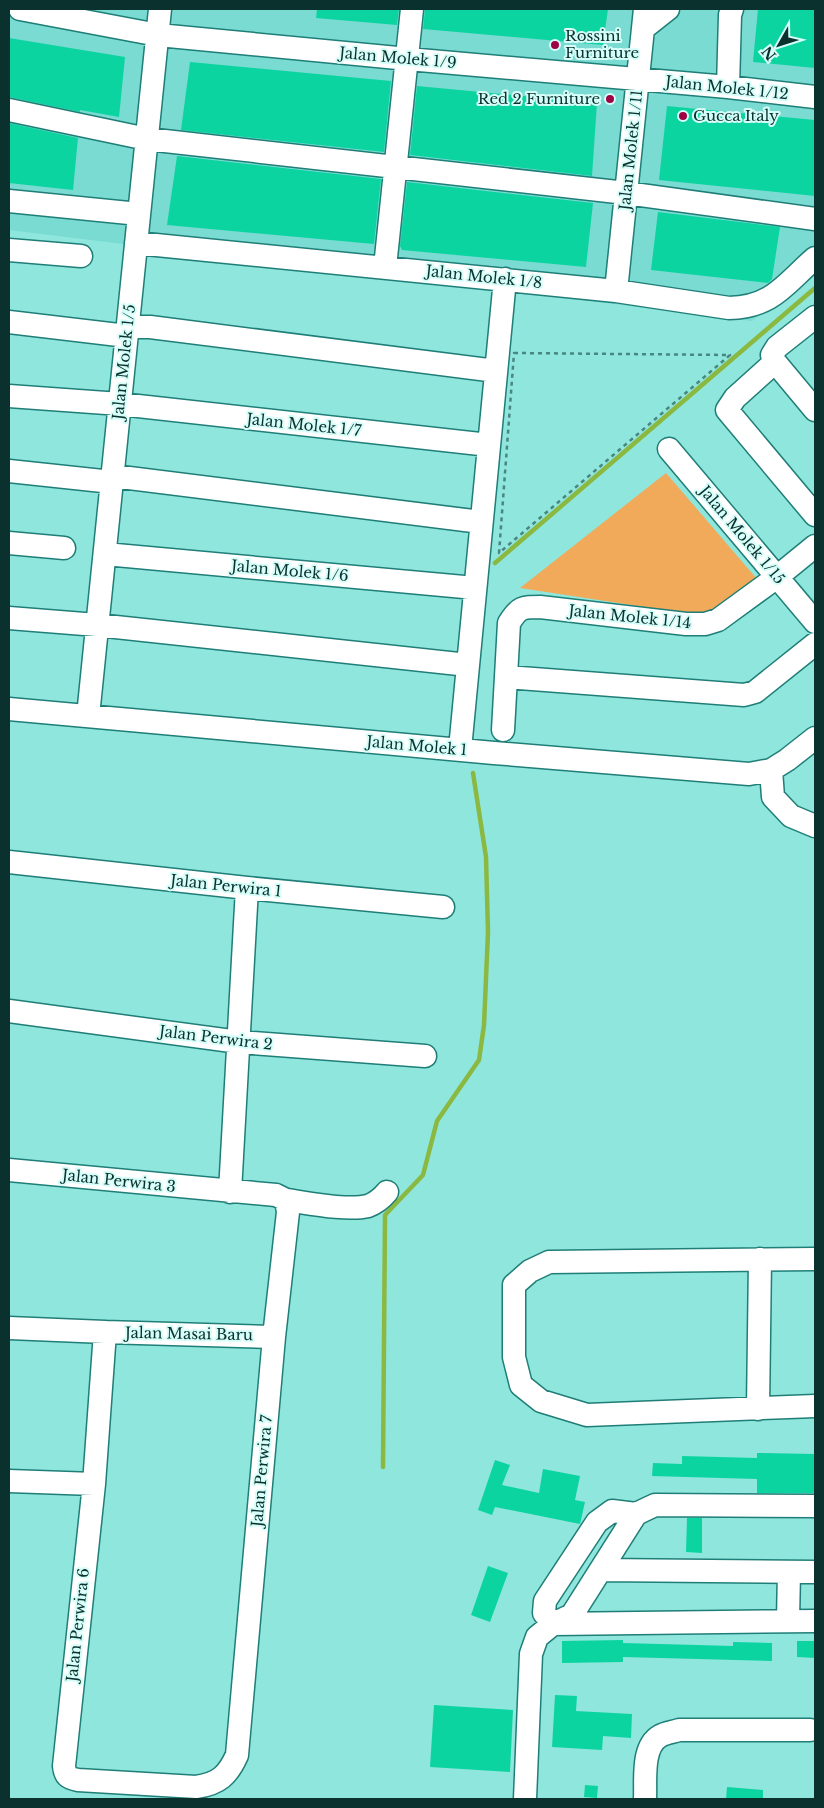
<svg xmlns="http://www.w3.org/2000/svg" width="824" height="1808" viewBox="0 0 824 1808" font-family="'Libre Baskerville',serif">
<rect width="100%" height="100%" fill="#8fe6dd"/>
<!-- built -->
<path fill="#79dbd1" d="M9,9H815V268L752,321L9,230Z"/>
<!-- green -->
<path fill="#f0aa5a" d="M666,473L757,579L710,617L520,588Z"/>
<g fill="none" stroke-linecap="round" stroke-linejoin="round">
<!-- stream -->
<path stroke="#8bb840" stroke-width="4.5" d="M495,563L815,288
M383,1467L385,1215L423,1175L437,1121L479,1060L484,1025L488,932L486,857L473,773"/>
</g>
<!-- building -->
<path fill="#0cd4a1" d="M317,9H399L397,25L316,18Z
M425,9H608L603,45L423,29Z
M758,9H815V68L753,62Z
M9,38L125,57L119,117L80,110V112L9,97Z
M190,62L391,81L384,152L181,130Z
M417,86L597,103L592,176L410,155Z
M667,106L815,120V196L659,180Z
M9,123L78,138L73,190L9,183Z
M177,156L381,179L374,244L167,225Z
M407,182L593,203L586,267L402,250L400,246Z
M658,212L780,227L772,279L768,283L651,270Z
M757,1453L815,1454V1493H757V1479L652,1476L653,1463L682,1464V1456L757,1458Z
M495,1460L510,1465L502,1485L539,1493L543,1469L580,1476L575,1500L585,1502L580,1524L495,1507L492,1515L478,1510Z
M687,1518H702V1553L686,1552Z
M488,1566L508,1573L490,1622L471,1615Z
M623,1640V1643L733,1646V1642L772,1643V1661L623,1657V1662L562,1663V1641Z
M797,1641H815V1658L797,1657Z
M555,1695L577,1696L576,1711L632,1714L631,1738L603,1736L602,1750L552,1747Z
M434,1705L513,1710L510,1772L430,1767Z
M585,1785L598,1786L597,1798L584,1797Z
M727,1787L763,1790V1799H726Z"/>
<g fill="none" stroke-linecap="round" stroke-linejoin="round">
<defs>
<path id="minor" d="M20,9L158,35L408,59L728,87L815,97
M644,28L668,9
M728,87L730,15L732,9
M9,110L147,139L626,193L815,219
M9,201L139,214
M136,243L616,291L729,308C773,307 785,284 815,258
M9,250L81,256
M385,267L412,9
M616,291L645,9
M815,317L777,347L772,355L775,362L815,410
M9,322L127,336
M128,327H150L496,371
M775,362L735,398L727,410L815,515
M9,396L120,404L489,445
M669,449L815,622
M9,471L112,482
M113,476L481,522
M9,543L64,548
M105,554L475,588
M9,618L97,625L468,665
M506,677L744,695L755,692L815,644
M9,709L494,753L749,774L771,770L787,760L815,738
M88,716L160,9
M503,730L509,623C519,607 522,607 540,607L686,624H705L718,620L777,577L815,546
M460,749L505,279
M771,770L773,797L791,816L815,826
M9,862L247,888L443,907
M9,1011L239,1042L425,1056
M9,1170L276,1195L286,1200L288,1212L274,1337L237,1755C228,1775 219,1784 196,1787L78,1780C68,1778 65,1776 64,1766L94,1484L105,1332
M230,1192L247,888
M286,1200C308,1203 347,1211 368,1206C376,1203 382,1198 387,1192
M815,1259L549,1262L530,1271L514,1285V1357L521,1385L541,1401L587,1415L815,1406
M9,1328L105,1332L274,1337
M758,1409L760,1259
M9,1481L94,1484
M636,1514L612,1511L597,1522L545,1601L544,1613L553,1624L815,1621
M601,1570L815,1572
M788,1620L789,1572
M525,1799L531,1654L537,1637L553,1624L572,1615L636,1514L655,1505L815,1506
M645,1799C646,1781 641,1747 660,1736C665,1733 673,1732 679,1730H810"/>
</defs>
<!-- minor casing -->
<use href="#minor" stroke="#1f7e77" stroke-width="25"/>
<!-- path -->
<path stroke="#498681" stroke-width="2.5" stroke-dasharray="4 4" stroke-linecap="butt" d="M514,353L730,355L499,553Z"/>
<!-- minor -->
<use href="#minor" stroke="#fff" stroke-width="22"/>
</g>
<!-- markers -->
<g fill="#9f0244" stroke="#d5fef9" stroke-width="2">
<circle cx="555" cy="45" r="5"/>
<circle cx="610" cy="99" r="5"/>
<circle cx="683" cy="116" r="5"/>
</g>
<g text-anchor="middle" stroke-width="4" stroke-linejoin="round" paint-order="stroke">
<!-- poi labels -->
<g font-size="15" fill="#0b312e" stroke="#d5fef9" text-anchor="start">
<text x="565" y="41">Rossini<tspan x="565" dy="17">Furniture</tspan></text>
<text x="600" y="104" text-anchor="end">Red 2 Furniture</text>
<text x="693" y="121">Gucca Italy</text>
</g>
<!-- street labels -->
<g font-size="15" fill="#0b312e" stroke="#d5fef9">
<text transform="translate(398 58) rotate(5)" y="5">Jalan Molek 1/9</text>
<text transform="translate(727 88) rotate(6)" y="5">Jalan Molek 1/12</text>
<text transform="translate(631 150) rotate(-84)" y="5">Jalan Molek 1/11</text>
<text transform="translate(484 277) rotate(6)" y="5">Jalan Molek 1/8</text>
<text transform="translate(124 362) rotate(-84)" y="5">Jalan Molek 1/5</text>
<text transform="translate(304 425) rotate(6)" y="5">Jalan Molek 1/7</text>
<text transform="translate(742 535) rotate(50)" y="5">Jalan Molek 1/15</text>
<text transform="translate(290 571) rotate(5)" y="5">Jalan Molek 1/6</text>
<text transform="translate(630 617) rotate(6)" y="5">Jalan Molek 1/14</text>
<text transform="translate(417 746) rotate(5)" y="5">Jalan Molek 1</text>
<text transform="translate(226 886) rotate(6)" y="5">Jalan Perwira 1</text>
<text transform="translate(216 1038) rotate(7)" y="5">Jalan Perwira 2</text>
<text transform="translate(119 1181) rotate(6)" y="5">Jalan Perwira 3</text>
<text transform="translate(189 1334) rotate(1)" y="5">Jalan Masai Baru</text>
<text transform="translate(262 1471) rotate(-85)" y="5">Jalan Perwira 7</text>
<text transform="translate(78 1625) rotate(-84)" y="5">Jalan Perwira 6</text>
</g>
</g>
<!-- border -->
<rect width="824" height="1808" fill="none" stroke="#0b312e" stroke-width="20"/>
<!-- north arrow -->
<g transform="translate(779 45) rotate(231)" stroke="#d5fef9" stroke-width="4" paint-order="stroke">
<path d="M0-4L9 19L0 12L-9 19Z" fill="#0b312e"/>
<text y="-8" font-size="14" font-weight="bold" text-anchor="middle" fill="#0b312e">N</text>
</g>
</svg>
